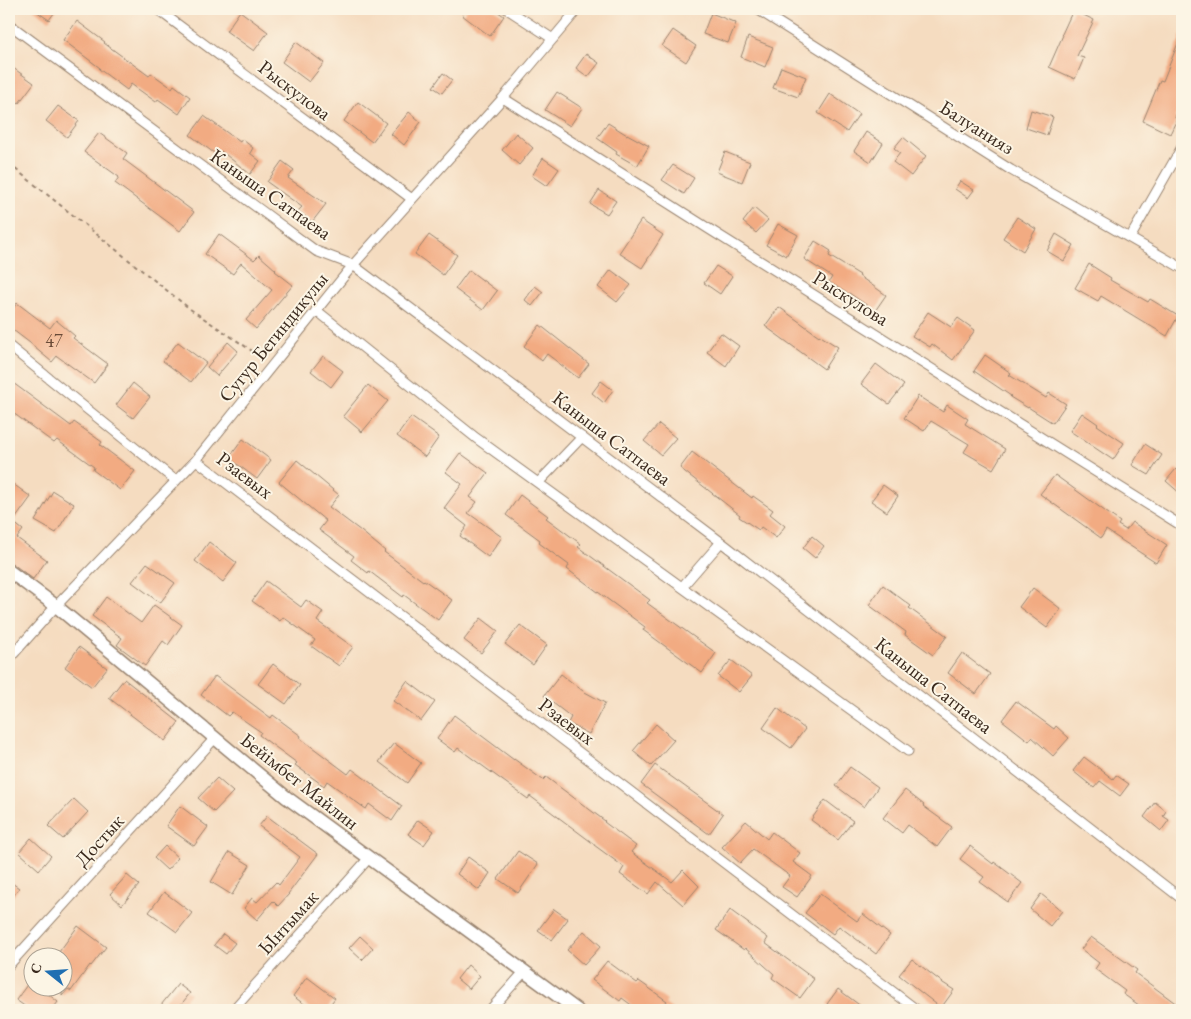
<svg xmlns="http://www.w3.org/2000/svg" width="1191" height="1019" viewBox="0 0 1191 1019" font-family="'EB Garamond',serif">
<rect width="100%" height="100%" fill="#fcf5e5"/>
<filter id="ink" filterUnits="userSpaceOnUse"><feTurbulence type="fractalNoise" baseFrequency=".02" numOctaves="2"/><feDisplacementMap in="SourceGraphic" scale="10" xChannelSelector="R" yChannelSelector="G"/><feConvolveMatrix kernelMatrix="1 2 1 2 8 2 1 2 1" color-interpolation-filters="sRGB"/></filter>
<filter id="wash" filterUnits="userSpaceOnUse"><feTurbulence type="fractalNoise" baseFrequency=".0096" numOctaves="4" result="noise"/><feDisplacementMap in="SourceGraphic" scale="20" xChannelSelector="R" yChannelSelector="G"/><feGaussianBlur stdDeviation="1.12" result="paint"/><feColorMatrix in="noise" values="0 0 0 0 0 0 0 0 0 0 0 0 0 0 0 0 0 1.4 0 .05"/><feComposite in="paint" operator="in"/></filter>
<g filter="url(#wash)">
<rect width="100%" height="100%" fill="#f5dcc0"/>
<g id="blocks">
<!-- building -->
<path fill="#f2ab82" d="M33,9H57L49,20Z
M467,9H494L504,16L490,36L462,15Z
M1073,10L1094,20L1077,56L1084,58L1075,79L1049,67L1063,35L1062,34Z
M240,11L268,32L254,51L226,31Z
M711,13L736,23L728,43L703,34Z
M77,21L105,42L104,43L149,76L151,73L172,88L174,85L190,97L179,114L158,99L156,102L131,84L127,90L99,69L100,68L63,40Z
M673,30L696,46L686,62L662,46Z
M1182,33V98L1175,118L1177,119L1170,134L1143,121L1160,80L1163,81Z
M748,37L773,47L765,67L741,57Z
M296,42L324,63L309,82L282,62Z
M586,54L599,63L588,77L576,68Z
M9,65L34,83L19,103L9,95Z
M781,67L806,77L798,97L773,88Z
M443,73L452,80L442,93L433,87Z
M557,92L582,108L570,126L545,110Z
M830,94L859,114L847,132L818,113Z
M358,102L386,123L372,142L344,121Z
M58,106L79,121L67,137L46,121Z
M1031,110L1053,117L1047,135L1026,128Z
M409,112L421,122L404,145L391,134Z
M204,116L240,142L242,139L253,148L250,153L260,161L250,174L221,151L218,156L190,135Z
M608,123L627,135V134L649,146L637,166L616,154L617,152L597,138Z
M866,132L883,143L871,162L854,151Z
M99,133L127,153L123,159L194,212L180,231L115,183L119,177L84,152Z
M516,133L533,148L519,165L502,150Z
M903,137L926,156L911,176L893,162L900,153L894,148Z
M725,152L750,162L742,182L717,172Z
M543,158L559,169L547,186L532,176Z
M282,161L294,170L288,178L326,204L312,222L298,211L302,207L267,182Z
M673,165L694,178L684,194L662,180Z
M960,181L974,190L968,198L955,189Z
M599,190L616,201L607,214L590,204Z
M754,208L768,220L756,233L743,222Z
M1017,217L1036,229L1023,251L1003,238Z
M641,220L663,235L642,268L619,253Z
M778,224L798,235L786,256L766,245Z
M219,234L254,260L259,255L276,270L275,271L293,285L256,329L246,320L272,290L241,263L233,274L205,254Z
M1056,234L1074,245L1064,261L1047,251Z
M429,235L457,255L443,275L415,254Z
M815,241L831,251L829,256L860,275L859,276L886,295L875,311L849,293L848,294L829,282L832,277L804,259Z
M1089,264L1111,278L1110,280L1148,302L1150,299L1178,316L1167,336L1101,296L1098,301L1075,288Z
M716,266L732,276L720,294L704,283Z
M469,270L497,291L483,310L455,289Z
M611,270L631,285L617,302L598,287Z
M535,286L543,292L532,306L525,300Z
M17,303L50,328L56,320L75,336L73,338L108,364L94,383L57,356L52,362L34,347V346L9,327V314Z
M779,307L819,336V335L838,347L824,369L765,326Z
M928,312L951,327L958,318L975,330L953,360L932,344L930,347L912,336Z
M540,325L589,364L578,378L547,354L542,361L524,346Z
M721,333L739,346L726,366L707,352Z
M178,342L206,363L191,382L163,361Z
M228,342L238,351L217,376L207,367Z
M985,355L1011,373L1009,375L1046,398L1049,393L1066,404L1053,423L1028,407V408L1010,397L1011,396L974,371Z
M323,356L343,371L331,387L311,371Z
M876,364L904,385L889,404L861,384Z
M9,380L71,426L74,422L102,442L100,445L135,471L120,490L93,470L94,467L57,440L54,443L9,410Z
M601,381L613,390L604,403L592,393Z
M133,383L150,397L133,418L116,405Z
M368,385L388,401L362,432L343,416Z
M918,396L943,412L947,405L968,419L965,424L1005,449L993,469L964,452L969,444L931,421L924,431L904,418Z
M1082,413L1098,424L1097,425L1124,443L1113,460L1070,431Z
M411,417L439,437L425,457L397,436Z
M659,424L676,438L661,455L644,441Z
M243,439L271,460L257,479L229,458Z
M1145,444L1162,455L1149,475L1132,465Z
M692,452L752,498L753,496L773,510L770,514L785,526L776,538L761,527L759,530L739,517L740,515L680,468Z
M460,453L488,473L470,497L477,502L468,513L502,537L488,557L460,536L467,526L444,508L462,484L446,472Z
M297,460L339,495L329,507L361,531L385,551L384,552L423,581L424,580L452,600L438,620L404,595L403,597L369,571L368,573L351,560L354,556L319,530L326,521L279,482Z
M1176,469L1182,474V495L1166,481Z
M1055,475L1120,522L1118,525L1126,530L1132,522L1167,545L1156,563L1106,530L1101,538L1040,494Z
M9,481L31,497L13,522L23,530L17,538L47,560L33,579L9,561Z
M883,485L898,496L887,512L871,501Z
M53,491L74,504L56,533L35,521Z
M520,495L548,516L546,518L581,544L578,547L650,600L647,603L716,653L702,673L643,630L645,627L567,569L569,565L539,543L540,540L506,515Z
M812,536L824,546L815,558L803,548Z
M209,542L237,563L223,582L195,561Z
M147,563L175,583L160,603L132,582Z
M266,581L301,607L306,600L323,612L317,621L353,647L339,666L311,646L315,640L283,617L280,621L252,601Z
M883,585L911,606L909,608L947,636L933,655L905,635L906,632L869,605Z
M1033,588L1061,609L1047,628L1019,607Z
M106,597L141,623L154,605L182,625L168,645L163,641L145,666L117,645L122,638L92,616Z
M481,618L498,631L481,653L464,640Z
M520,625L547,645L533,665L505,644Z
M79,647L107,668L92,687L65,667Z
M962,653L990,674L976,694L948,673Z
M731,660L752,676L739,692L718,676Z
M273,664L300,685L286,704L258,684Z
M561,674L583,691L605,703L589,734L568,723L571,717L544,696Z
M215,676L271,718L273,715L301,736L300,738L348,774L352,769L402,806L392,821L369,804L366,809L327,781L324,786L295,765L297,763L259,735L261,732L232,712L228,716L201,695Z
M124,679L179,722L165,741L109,698Z
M407,681L435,702L421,721L393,701Z
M1016,701L1054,729L1056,726L1069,738L1053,756L1032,737L1029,741L1002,720Z
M777,708L805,729L791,748L763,728Z
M454,715L514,760V759L543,780L546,777L605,821L604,822L636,846L631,852L672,882L683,870L699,886L683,905L657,882L648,894L620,874L624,867L594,845V844L530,796L528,799L458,748L455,752L437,739Z
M656,724L674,740L651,766L633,751Z
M394,743L421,763L407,783L379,762Z
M1084,757L1113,779L1116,775L1129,784L1120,796L1100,781L1094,788L1073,771Z
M655,765L723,814L709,834L641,784Z
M850,767L878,787L864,807L836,786Z
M217,778L233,792L214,812L198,798Z
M905,790L924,805L923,806L952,827L937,847L908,825L902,833L883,818Z
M74,799L88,812L63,839L48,826Z
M825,800L853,821L838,840L811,820Z
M1155,802L1166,811L1163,816L1169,820L1161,831L1144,817Z
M180,806L208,827L194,846L166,826Z
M267,816L318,854L288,894H289L278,906L273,901L257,920L244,908L252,898L257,902L276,882L279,885L300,857L259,826Z
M418,820L434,831L424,845L408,834Z
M746,821L767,839L772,832L800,853L793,862L812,876L797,897L782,887L790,876L753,849L740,863L722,847Z
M31,838L51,856L39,870L19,852Z
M165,846L178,858L167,870L154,858Z
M970,846L993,864L994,862L1022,883L1008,902L980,882L984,877L960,859Z
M518,851L538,864L518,893L498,879Z
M229,852L250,865L232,895L211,882Z
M468,857L490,873L479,890L457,874Z
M127,875L139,885L122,905L110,894Z
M9,881L19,888L9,902Z
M164,892L192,913L177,932L149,912Z
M820,894L857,921L863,914L890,935L876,954L839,926L833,934L805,913Z
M1041,894L1062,911L1050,926L1030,909Z
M554,909L568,919L552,940L538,930Z
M730,910L768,938L765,943L814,979L800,998L772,978L774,974L745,948L744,950L716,930Z
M78,926L106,947L91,966L90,965L71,991L68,989L62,996V956H56Z
M584,931L601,946L584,965L567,950Z
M223,934L235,943L226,954L214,945Z
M360,936L373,948L362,960L349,948Z
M1091,937L1137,970L1135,973L1182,1008V1010H1146L1123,994L1125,991L1095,969L1099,963L1081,949Z
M912,959L943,983L954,990L941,1008L899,975Z
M607,961L637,983L639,981L667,1001L665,1004L673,1010H638L622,998L620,1001L592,980Z
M468,965L480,976L469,989L457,979Z
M307,977L335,998L326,1010H312L293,996Z
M32,978V986H38L58,1002L52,1010H30L16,1000Z
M178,984L190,993L177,1010H157Z
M838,989L866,1010H836L827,1004Z"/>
</g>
</g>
<g filter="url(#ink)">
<use href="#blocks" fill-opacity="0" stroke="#98836f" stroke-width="1"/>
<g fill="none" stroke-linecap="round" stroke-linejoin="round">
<defs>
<path id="street" d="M157,9L412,199
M507,9L553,39
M757,9L1011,170L1182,268
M9,24L316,251L353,265L721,542L1182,899
M503,98L709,229L1182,526
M1130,238L1182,147
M316,310L476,438L908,751
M9,346L176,481
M196,460L917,1010
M538,483L582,437
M682,587L721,542
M9,659L56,606L196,460L353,265L503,98L578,9
M9,965L215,738
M233,1010L369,858
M490,1010L524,972"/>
<path id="secondary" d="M9,571L56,606L286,797L577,1010"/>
</defs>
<!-- street casing -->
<use href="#street" stroke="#98836f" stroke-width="11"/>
<!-- secondary casing -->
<use href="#secondary" stroke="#98836f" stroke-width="15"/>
<!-- path -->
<path stroke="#98836f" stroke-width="2" stroke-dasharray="4 4" stroke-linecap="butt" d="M9,164L190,309L264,359"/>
<!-- street -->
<use href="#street" stroke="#fff" stroke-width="9"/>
<!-- secondary -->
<use href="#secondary" stroke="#fff" stroke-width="12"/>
</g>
</g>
<g text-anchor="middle" stroke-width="4" stroke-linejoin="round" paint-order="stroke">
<!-- number labels -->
<g font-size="18" fill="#694a37">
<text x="54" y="347">47</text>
</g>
<!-- street labels -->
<g font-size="20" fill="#3b2a1e" stroke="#fcf5e5">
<text transform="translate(295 90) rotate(37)" y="7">Рыскулова</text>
<text transform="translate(977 127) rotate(32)" y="7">Балуанияз</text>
<text transform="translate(271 194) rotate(35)" y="7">Каныша Сатпаева</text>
<text transform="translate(851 298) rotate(32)" y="7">Рыскулова</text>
<text transform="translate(273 337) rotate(-51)" y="7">Сугур Бегиндикулы</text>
<text transform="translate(612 438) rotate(37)" y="7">Каныша Сатпаева</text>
<text transform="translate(245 475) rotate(37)" y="7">Рзаевых</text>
<text transform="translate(934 685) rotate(38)" y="7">Каныша Сатпаева</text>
<text transform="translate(567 721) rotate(37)" y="7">Рзаевых</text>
<text transform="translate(300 781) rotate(38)" y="7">Бейімбет Майлин</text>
<text transform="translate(99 840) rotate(-48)" y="7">Достык</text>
<text transform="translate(288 922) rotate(-48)" y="7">Ынтымак</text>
</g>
</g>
<!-- margin -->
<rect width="1191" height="1019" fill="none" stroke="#fcf5e5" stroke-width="30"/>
<!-- north arrow -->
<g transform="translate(48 972) rotate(287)"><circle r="24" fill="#fcf5e5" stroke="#afa495"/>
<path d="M0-4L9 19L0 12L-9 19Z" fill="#1f6fb2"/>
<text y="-8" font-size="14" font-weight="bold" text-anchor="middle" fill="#3b2a1e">С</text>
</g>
</svg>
